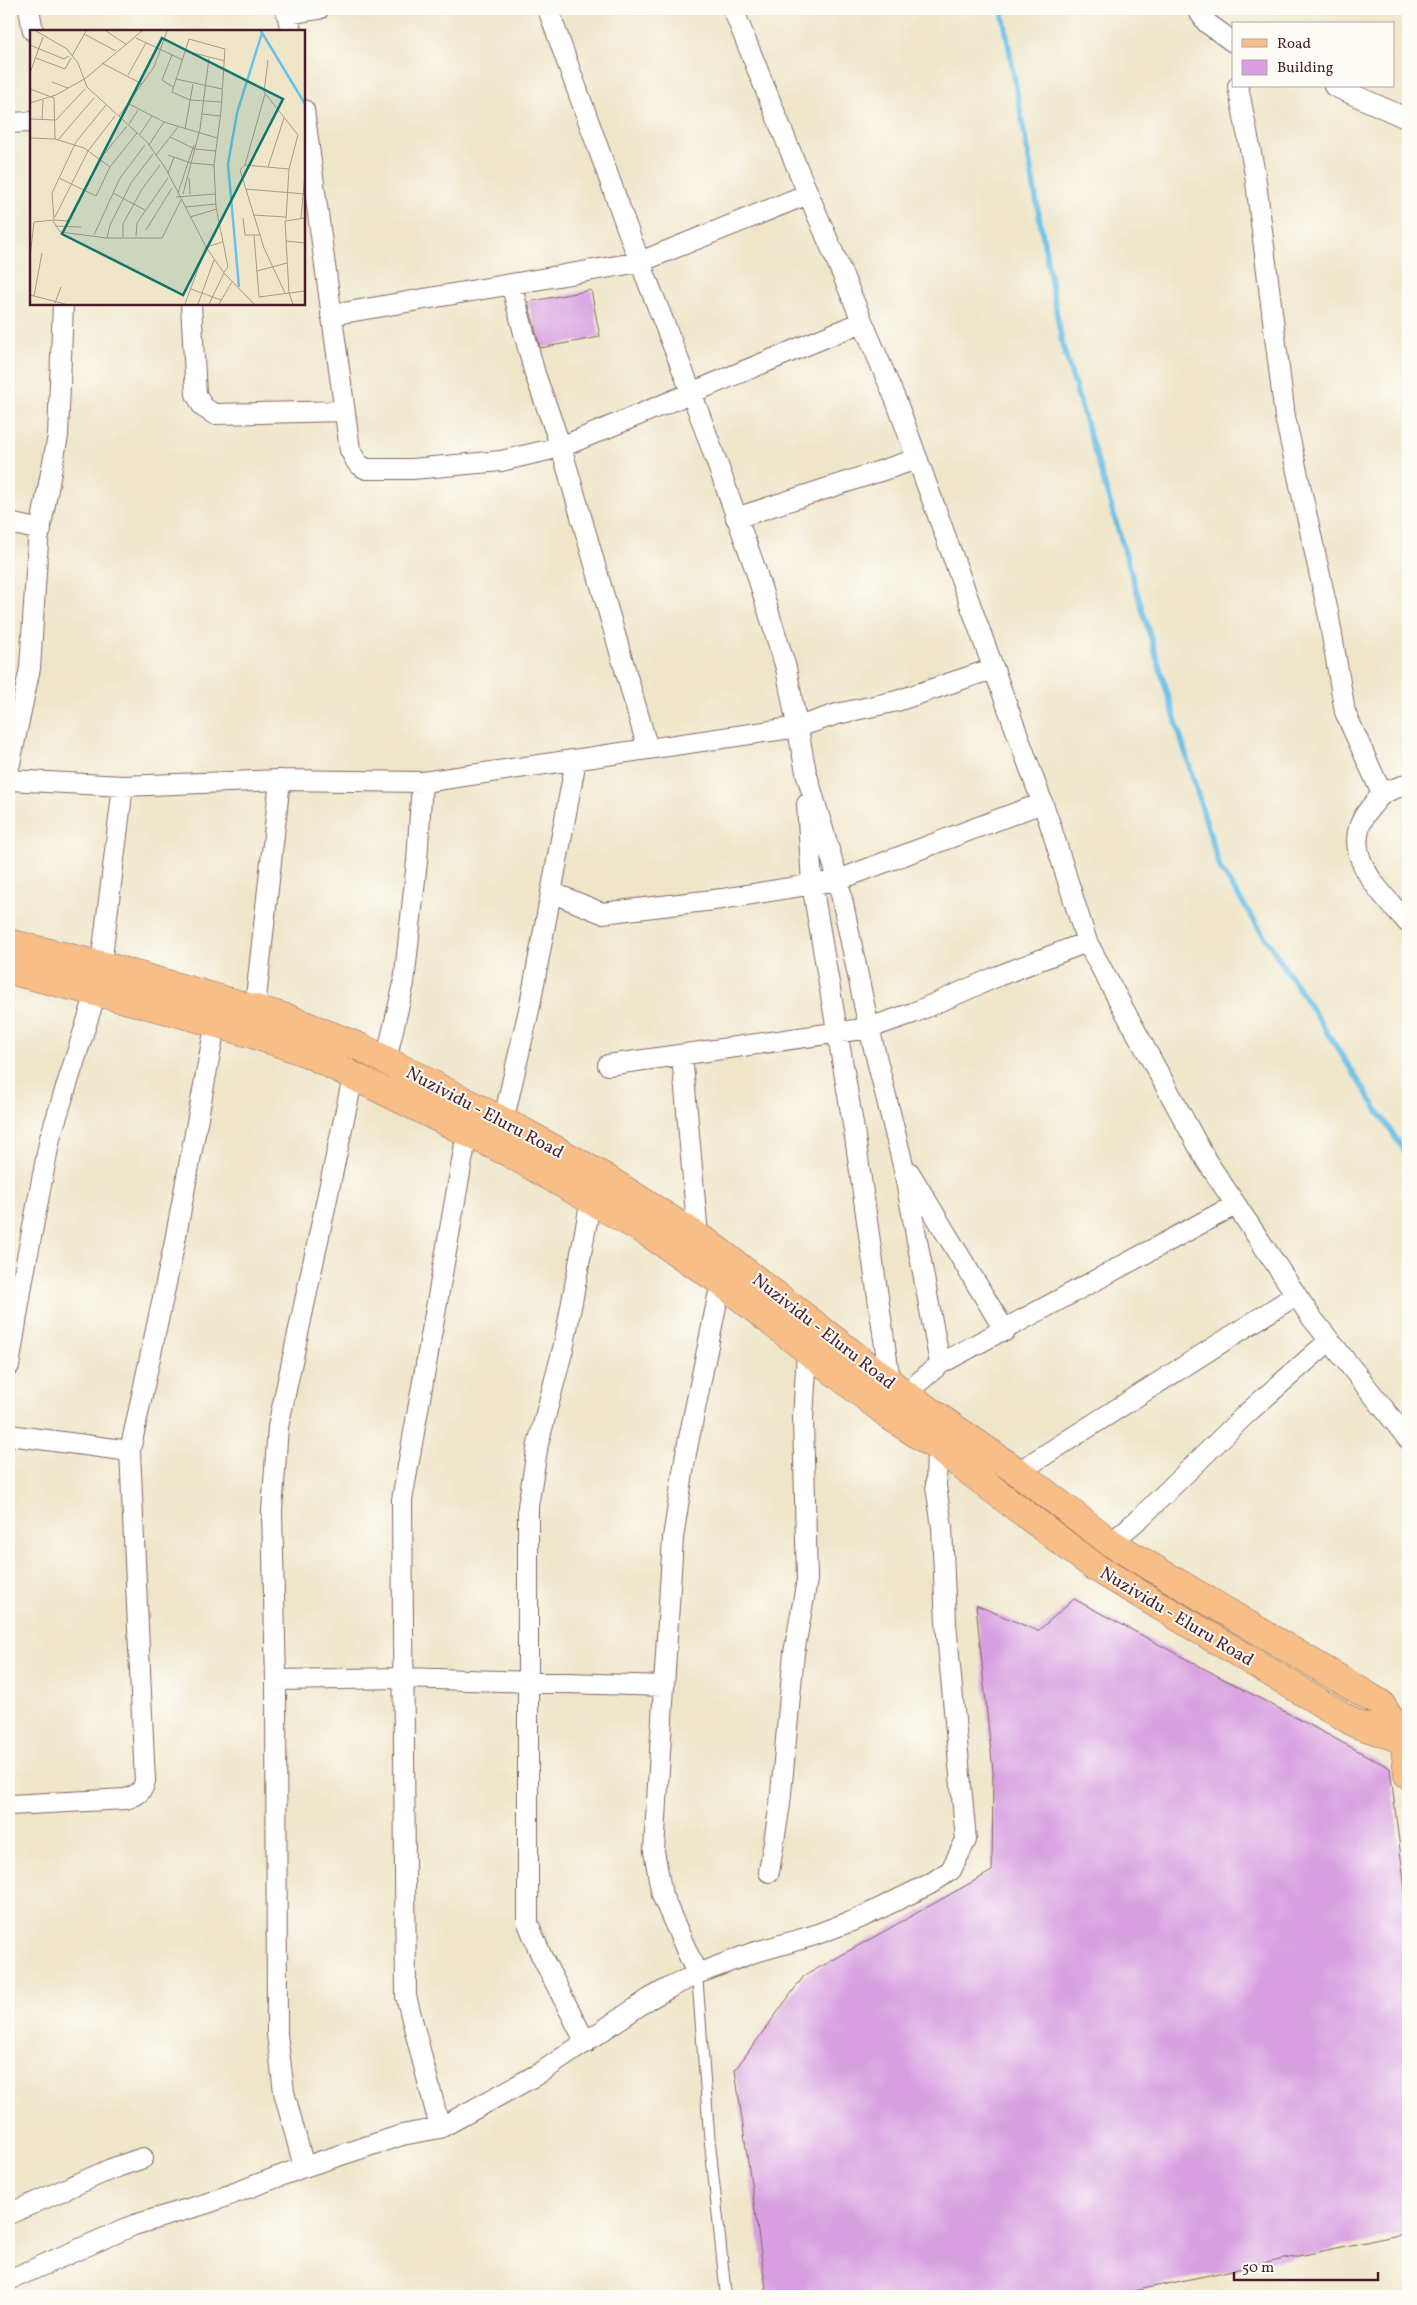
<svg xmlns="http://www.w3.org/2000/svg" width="1417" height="2305" viewBox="0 0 1417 2305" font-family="Vollkorn,serif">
<rect width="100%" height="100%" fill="#fdfcf7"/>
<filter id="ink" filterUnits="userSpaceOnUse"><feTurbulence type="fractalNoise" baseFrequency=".02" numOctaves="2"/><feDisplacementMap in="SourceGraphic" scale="10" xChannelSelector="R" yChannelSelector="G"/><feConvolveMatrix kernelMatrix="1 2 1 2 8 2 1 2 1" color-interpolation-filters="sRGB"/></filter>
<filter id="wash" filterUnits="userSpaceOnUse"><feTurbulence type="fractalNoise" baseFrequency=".0096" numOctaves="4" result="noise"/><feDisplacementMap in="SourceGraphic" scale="20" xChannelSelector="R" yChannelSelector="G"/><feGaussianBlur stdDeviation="1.12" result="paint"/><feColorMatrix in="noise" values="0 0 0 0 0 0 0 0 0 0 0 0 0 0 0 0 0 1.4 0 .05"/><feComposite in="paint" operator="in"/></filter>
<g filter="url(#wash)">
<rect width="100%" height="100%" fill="#efe6ca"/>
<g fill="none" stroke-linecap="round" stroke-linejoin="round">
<!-- stream -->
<path stroke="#6ac0e7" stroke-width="5.5" d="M1002,9L1062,343L1220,868L1408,1157"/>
</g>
<g id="blocks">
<!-- building -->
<path fill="#d8a0e1" d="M591,290L600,337L540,348L528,302Z
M1074,1599L1390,1768L1408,1914V2233L1110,2296H767L735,2070L804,1976L992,1871L993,1772L976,1605L1038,1631Z"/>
</g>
</g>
<g filter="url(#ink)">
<use href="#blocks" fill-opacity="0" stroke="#846563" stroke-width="1"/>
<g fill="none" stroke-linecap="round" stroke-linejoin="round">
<defs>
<path id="service" d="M697,1974L709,2133L726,2296"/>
<path id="minor" d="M29,9L33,31
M286,9L291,31
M548,9L631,239L692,394L754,565L786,668L806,772L838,880L869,1028L903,1165L940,1364
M733,9L796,165L897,403L1049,821L1087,942L1206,1160L1311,1317L1408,1439
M1197,9L1207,23L1233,42
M288,14L319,9
M1238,86L1255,174L1285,417L1328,612L1345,712L1382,794
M1334,86L1408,119
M304,110L350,450L357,463L366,469H412L501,461L561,447L862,322
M9,123L31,122
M511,284L535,374L561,447L648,749
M191,304L196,394L203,407L214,414L344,411
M331,315L640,262L808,194
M736,518L917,459
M9,523L41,530
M9,768L30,668L38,541L58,436L63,304
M9,780L123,786L280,780L423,782L798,727L837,714L897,701L992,669
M1408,784C1400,787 1390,789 1383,794C1378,797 1374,804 1370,808C1335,851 1380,891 1408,923
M807,804L812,884L854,1130L890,1381
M551,892L602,913L722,899L838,880L1042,803
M101,965L123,786
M255,1007L280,780
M682,1055L698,1236
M386,1060L404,983L417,861L422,782
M608,1065L869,1028L913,1013L998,976L1087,942
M503,1122L529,1010L576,760
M909,1172L1005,1331
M9,1366L23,1279L50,1138L96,993
M898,1404L905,1394L940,1364L1235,1205
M9,1435L130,1451
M1018,1472L1296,1295
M1111,1543L1141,1517L1245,1415L1329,1341
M276,1680L404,1678L664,1686
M9,1805L126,1799C137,1795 142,1793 145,1781L130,1451L174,1246L218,1010
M769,1872L780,1804L794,1653L807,1580L803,1418L807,1353
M697,1974L662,1895L654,1851L673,1538L686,1453L721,1282
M586,2043L541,1955L528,1923V1506L538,1444L564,1345L591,1199
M440,2128L406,1996L402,1500L467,1133
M304,2167L284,2092L277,2034L276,1680L272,1511L278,1427L353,1077
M9,2214L111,2169L143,2158
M9,2280L134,2225L208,2203L304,2167L402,2135L440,2128L540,2073L649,1999L669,1988L697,1974L752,1953L812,1936L860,1918L930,1884L951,1870L966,1840L946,1623L942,1527L936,1486L937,1447L943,1438"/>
<path id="primary" d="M9,943L101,965L287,1018L362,1048L522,1131L604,1177L708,1243L905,1394L1018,1472L1111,1543L1380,1703L1404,1740L1408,1775
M9,970C109,997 212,1017 309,1054L509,1153L648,1233L721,1282L891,1417L937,1447L1095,1567L1356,1724L1404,1740"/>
</defs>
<!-- service casing -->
<use href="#service" stroke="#846563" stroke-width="12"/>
<!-- minor casing -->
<use href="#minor" stroke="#846563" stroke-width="22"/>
<!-- primary casing -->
<use href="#primary" stroke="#846563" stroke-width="29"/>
<!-- service -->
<use href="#service" stroke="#fff" stroke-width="10"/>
<!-- minor -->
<use href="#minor" stroke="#fff" stroke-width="20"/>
<!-- primary -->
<use href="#primary" stroke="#f7be87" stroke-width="28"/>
</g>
</g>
<g text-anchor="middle" stroke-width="4" stroke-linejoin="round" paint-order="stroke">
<!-- street labels -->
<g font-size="18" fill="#4a1f2b" stroke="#fdfcf7">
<text transform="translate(485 1112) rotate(28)" y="6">Nuzividu - Eluru Road</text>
<text transform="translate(824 1331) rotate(38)" y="6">Nuzividu - Eluru Road</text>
<text transform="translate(1177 1616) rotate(31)" y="6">Nuzividu - Eluru Road</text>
</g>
</g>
<!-- overview -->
<g transform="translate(30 30)">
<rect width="275" height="275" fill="#efe6ca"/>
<path fill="none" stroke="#6ac0e7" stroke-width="2.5" d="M231,1L275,74M209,257L198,134L207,83L232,3"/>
<path fill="none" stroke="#ad968a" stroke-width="1" d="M6,1L37,19L48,33L57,57L117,112L136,139L176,217L194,243L224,274M76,1L97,15M54,4L86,21M106,8L153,30M0,15L34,29L39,26M156,21L195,31M142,25L132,50L143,57M42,26L56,1M6,28L35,39L41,28M238,30L234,62L268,105L259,139L256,189M72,33L112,54M0,43L13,7M98,45L116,13M146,49L192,59M22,52L38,58M0,59L24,68L25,109L54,118L80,137M235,64L215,135L210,140L234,218L255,263M191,72L160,70L142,62L159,9L195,19L191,81L184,135L186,177L198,237L194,242M0,73L26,65L56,48L112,1M99,74L134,92L187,108M172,84L190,86M89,86L124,37L137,1M0,89L26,90L55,59M12,89L13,70M99,94L108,80M155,99L163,54M110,104L122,86M140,107L165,119L186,121M0,108L25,109M28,110L64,68M119,115L134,92M126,125L148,97M138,125L161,133L184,135M215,135L259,139M238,137L254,88M138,143L144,127M29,148L66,166L80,137L107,103M159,148L160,164M215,159L275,164M83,163L115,180M148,163L164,115M153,164L170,99L179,28M146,167L185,164M155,177L186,174M223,185L256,187M25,187L58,121L85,86M160,187L187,179M213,188L215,205H230M271,188L275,144M24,190L38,191L70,129L97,96M23,191L30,202L77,208H132L151,170M25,196L51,197M116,200L142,158M64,205L90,148L115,115M224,205L229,267L275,261M106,206L107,193L138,148M93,207V194L112,159L130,135M77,208L80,195L101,153L123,124M256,211L275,213M176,217L193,212M0,227L4,192L24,190L22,163L46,112L76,75M227,241L257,233M161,259L191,270M0,265L35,274M4,266L12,223M25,273L31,257M155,274L176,217M168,274L184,230M179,274L194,243M189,274L202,252M263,274L259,263L255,191L275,188"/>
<path fill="#0f766e" fill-opacity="0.15" stroke="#0f766e" stroke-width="2.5" d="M132,8L253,69L153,265L32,204Z"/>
<rect width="275" height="275" fill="none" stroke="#4a1f2b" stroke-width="2.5"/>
</g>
<!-- margin -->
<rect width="1417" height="2305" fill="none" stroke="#fdfcf7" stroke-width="30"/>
<!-- legend -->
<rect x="1232" y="22" width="162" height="65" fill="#fdfcf7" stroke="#b5a4a5"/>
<rect x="1242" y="39" width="25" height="8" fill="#f7be87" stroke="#b5a4a5"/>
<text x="1277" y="48" font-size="15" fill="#4a1f2b">Road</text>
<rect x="1242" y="60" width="25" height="15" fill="#d8a0e1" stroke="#b5a4a5"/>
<text x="1277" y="72" font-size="15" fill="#4a1f2b">Building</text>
<!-- scale -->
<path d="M1234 2272v8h144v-8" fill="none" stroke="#4a1f2b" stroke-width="2.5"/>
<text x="1242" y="2272" font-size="15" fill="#4a1f2b" stroke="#fdfcf7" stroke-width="4" paint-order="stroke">50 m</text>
</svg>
